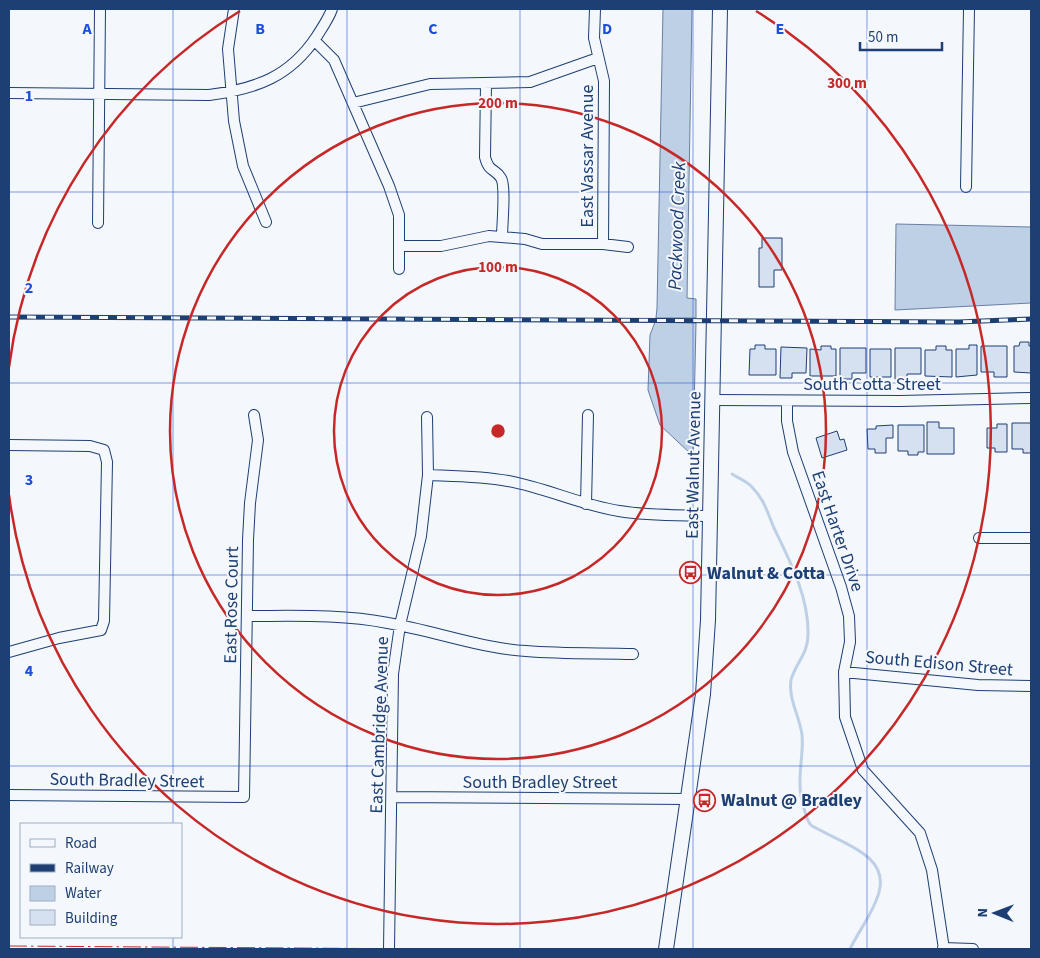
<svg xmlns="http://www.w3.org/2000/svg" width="1040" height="958" viewBox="0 0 1040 958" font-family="'Source Sans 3',sans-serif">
<rect width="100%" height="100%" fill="#f4f7fb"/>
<!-- water -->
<path fill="#bed0e5" stroke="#687fa3" d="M663,9H692L687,298L696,299V318H656L657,308Z
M896,224L1031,227V303L895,310Z
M655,322L696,323L693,456L660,425L648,390L650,335Z"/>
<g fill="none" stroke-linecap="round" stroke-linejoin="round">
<!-- stream -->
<path stroke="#bed0e5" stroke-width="3" d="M732,474C738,478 746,481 751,486C765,500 767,512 774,528C790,561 809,597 808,635C808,654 795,664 791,680C788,699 800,717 802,735C804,755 797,776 801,796C803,804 805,817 810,824C812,827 817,828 820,830C844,844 889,856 879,892C874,912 859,930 850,949"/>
</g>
<!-- building -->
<path fill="#d5e0f0" stroke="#1d3f73" d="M762,238H782V270H774V287H759V248H762Z
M1020,342H1029V346H1031V373L1014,372V346H1019Z
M755,345H765V349H776V375H749L750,349H755Z
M969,345H977V375L956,377V349H969Z
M821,346H831V349H836V376H810V349L821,350Z
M936,346H946V350H952V377L925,376V350H936Z
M981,346H1007V377H994V372H981Z
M781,347L807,348L806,373H792V378H780Z
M840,348H866V373H852V379H840Z
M895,348H921V374H907V379H895Z
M870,349H891V377H870Z
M927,422H939V428H954V454H927Z
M1012,423H1031V453H1023V449H1012Z
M997,424H1007V452H995V448H987V428H997Z
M893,425V438H886V453H875V449H868L867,429H876V426Z
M898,425H924V452H918V455H908V451H898Z
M837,431L840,440L844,439L847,450L822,458L816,438Z"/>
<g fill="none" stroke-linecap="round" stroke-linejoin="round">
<defs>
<path id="minor" d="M234,9L228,49L234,121L243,166L266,222
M595,9L594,38L604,81L603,244
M314,40L334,60L389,186L399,215V269
M486,84L485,157C489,173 495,168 501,178C506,186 502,225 502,237
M9,93L209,95C256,89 290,77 317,36C322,28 329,18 332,9
M353,103L430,84L530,82L598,58
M966,187L969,9
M98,223L100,9
M399,246H441L489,236L525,239L542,244H603L628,247
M713,400L900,401L1031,398
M787,401V421L793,452L841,587L849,616L850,642L844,672L845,717L863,770L920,833L932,870L944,949
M9,445L90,446L104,450L107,462L104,621L101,630L59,638L9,652
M428,475C454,476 481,476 508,481C546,488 581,505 619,511C649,516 680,515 710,516
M586,504L588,415
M979,538H1031
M248,616C295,616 342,614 388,623C435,631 479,648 526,651C562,654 598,653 633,654
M844,672L978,685L1031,686
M9,795L244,797L248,540L250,503L258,440L254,415
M392,797L688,799
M943,948L973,949
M389,949L393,674L400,625L421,536L428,475L427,417"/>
<path id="secondary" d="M666,949L703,694L708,620L720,9"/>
</defs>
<!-- minor casing -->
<use href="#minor" stroke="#1d3f73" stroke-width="12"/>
<!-- secondary casing -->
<use href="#secondary" stroke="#1d3f73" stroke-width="16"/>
<!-- minor -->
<use href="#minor" stroke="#f4f7fb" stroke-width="10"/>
<!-- secondary -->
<use href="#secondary" stroke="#f4f7fb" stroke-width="14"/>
<defs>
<path id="rail" d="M9,317L959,322L1031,319"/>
</defs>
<!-- rail casing -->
<use href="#rail" stroke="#1d3f73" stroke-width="5"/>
<!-- rail -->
<use href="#rail" stroke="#f4f7fb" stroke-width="3" stroke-dasharray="9" stroke-linecap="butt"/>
<!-- power -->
<path stroke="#c62828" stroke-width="1" stroke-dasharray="18 4 2.5 4" stroke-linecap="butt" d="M9,946L435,949"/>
</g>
<!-- grid -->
<path fill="none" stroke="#1d4ed8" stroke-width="1" stroke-opacity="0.55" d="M173,9V824M347,9V949M520,9V949M693,9V949M867,9V949M9,192H1031M9,383H1031M9,575H1031M9,766H1031M173,937V949"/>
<!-- distance rings -->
<g fill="none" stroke="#c62828" stroke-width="2.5">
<circle cx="498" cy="431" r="164"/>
<circle cx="498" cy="431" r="328"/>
<path d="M9 367A493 493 0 0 1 240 11M756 11A493 493 0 1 1 9 495"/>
</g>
<!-- icons -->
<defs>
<symbol id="bus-ring" viewBox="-11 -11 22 22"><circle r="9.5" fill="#f4f7fb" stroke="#c62828" stroke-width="1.5"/><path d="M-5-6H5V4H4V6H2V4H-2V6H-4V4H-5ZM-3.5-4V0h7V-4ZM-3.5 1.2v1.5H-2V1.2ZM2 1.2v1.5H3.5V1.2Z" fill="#c62828"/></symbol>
</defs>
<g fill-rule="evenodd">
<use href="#bus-ring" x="678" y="560" width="25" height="25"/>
<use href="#bus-ring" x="692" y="788" width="25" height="25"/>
</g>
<g text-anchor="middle" stroke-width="4" stroke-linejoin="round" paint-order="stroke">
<!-- street labels -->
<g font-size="18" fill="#1d3f73" stroke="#f4f7fb">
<text transform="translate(587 156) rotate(-90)" y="6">East Vassar Avenue</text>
<text x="872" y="390">South Cotta Street</text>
<text transform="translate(693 465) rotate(-89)" y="6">East Walnut Avenue</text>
<text transform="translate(838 531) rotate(71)" y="6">East Harter Drive</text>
<text transform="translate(231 605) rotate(-89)" y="6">East Rose Court</text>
<text transform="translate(939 663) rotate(5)" y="6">South Edison Street</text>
<text transform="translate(379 725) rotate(-88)" y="6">East Cambridge Avenue</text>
<text transform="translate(127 780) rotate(1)" y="6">South Bradley Street</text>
<text x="540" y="788">South Bradley Street</text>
</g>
<!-- poi labels -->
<g font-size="18" font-weight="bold" fill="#1d3f73" stroke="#f4f7fb" text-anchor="start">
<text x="707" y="579">Walnut &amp; Cotta</text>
<text x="721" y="806">Walnut @ Bradley</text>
</g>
<!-- water labels -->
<g font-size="19" font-style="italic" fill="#1d3f73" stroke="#f4f7fb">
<text transform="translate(676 226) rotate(-88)" y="7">Packwood Creek</text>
</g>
</g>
<g font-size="16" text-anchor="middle" font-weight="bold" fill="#1d4ed8" stroke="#f4f7fb" stroke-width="4" stroke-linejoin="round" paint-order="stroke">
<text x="87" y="34">A</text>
<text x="260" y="34">B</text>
<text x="433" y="34">C</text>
<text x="607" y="34">D</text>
<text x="780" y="34">E</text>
<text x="29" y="101">1</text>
<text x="29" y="293">2</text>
<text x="29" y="485">3</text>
<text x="29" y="676">4</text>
</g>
<circle cx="498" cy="431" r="8" fill="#c62828" stroke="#f4f7fb" stroke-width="2.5"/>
<g font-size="15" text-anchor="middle" font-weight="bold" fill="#c62828" stroke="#f4f7fb" stroke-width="4" stroke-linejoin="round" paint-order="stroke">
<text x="847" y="88">300 m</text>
<text x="498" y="108">200 m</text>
<text x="498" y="272">100 m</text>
</g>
<!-- border -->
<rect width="1040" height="958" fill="none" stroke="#1d3f73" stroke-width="20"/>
<!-- legend -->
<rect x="20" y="823" width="162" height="115" fill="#f4f7fb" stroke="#9eadc5"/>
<rect x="30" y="839" width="25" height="8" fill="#f4f7fb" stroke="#9eadc5"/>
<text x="65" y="848" font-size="15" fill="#1d3f73">Road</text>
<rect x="30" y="864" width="25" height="8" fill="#1d3f73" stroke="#9eadc5"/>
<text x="65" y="873" font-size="15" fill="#1d3f73">Railway</text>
<rect x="30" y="886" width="25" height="15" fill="#bed0e5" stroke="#9eadc5"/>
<text x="65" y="898" font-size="15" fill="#1d3f73">Water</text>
<rect x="30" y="910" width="25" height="15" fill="#d5e0f0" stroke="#9eadc5"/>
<text x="65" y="923" font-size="15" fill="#1d3f73">Building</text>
<!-- north arrow -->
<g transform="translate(995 913) rotate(271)" stroke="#f4f7fb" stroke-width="4" paint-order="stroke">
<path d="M0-4L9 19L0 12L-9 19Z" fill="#1d3f73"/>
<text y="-8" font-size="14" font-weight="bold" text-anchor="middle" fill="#1d3f73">N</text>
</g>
<!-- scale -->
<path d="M860 42v8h82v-8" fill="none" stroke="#1d3f73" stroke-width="2.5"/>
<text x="868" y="42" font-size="15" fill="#1d3f73" stroke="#f4f7fb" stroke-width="4" paint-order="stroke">50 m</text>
</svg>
